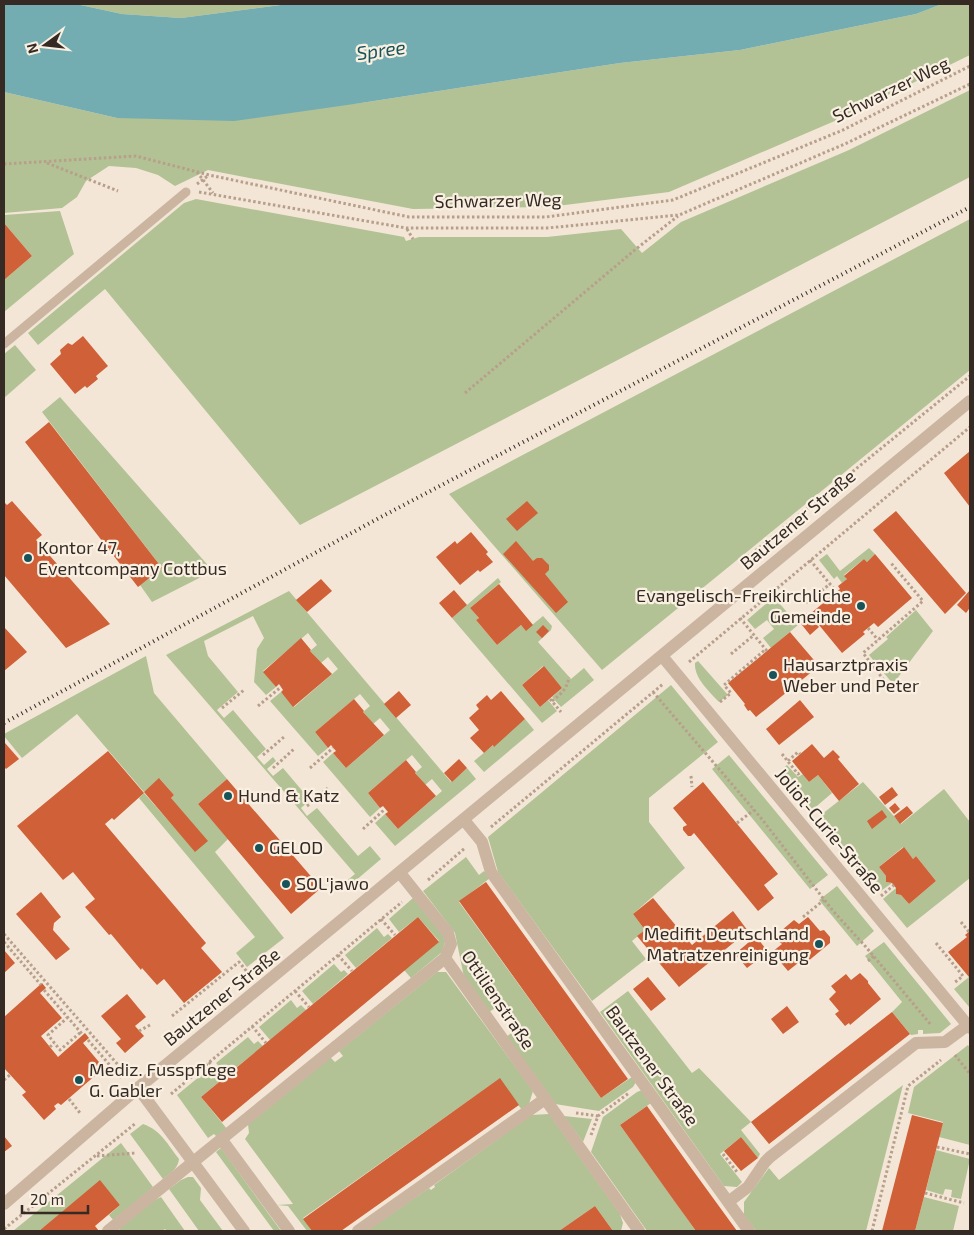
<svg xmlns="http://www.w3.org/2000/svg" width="974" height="1235" viewBox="0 0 974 1235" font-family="'Exo 2',sans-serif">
<rect width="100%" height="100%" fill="#f3e6d6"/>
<!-- green -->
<path fill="#b2c295" d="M76,4H288L181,18L122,14Z
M942,4H970V55L837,120L669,192L549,207L413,209L208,170L175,186L158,175L136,168L109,166L86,181L77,197L62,208L4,213V92L117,118L361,103L620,63L740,50L916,14Z
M970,90V177L300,525L105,289L38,345L28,333L184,203L196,199L404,237L406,241L419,237H547L621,229L642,253L681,222L849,150Z
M60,211L74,254L4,312V280L32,256L4,223V215Z
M970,219V370L602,670L449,494Z
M15,345L36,370L4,398V354Z
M60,397L213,571L152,602L140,585L162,568L42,412Z
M869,548L875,554L867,562L864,559L844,575L847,579L842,583L837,576L834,579L819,560L827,554L840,571Z
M498,578L501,582L470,608L479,618L476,620L497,645L521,625L526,630L543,616L552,626L551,630L538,642L571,679L584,668L594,680L561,707L552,697L562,688L543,666L522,685L540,707L548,700L557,711L542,723L452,618Z
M289,591L451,782L467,768L476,779L395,846L375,823L385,814L398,829L442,791L432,779L425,785L415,773L422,767L412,755L368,793L380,808L370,817L323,762L333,753L346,768L390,730L380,718L373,724L363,712L370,706L360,694L315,732L328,748L318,756L270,701L281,692L294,707L338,669L328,657L321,663L310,651L317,645L308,633L263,671L276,687L266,695L254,682L257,649L264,638L253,616L204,641L208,656L238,692L217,710L224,718L233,710L266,749L257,757L264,765L273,757L276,761L267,769L273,776L283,768L310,800L301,808L307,816L317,808L358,856L370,846L381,859L348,887L344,883L355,874L166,655Z
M774,597L798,625L771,648L763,638L774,629L767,620L755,629L747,620Z
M916,610L933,631L893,684L869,655L888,639L886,637Z
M146,656L154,693L227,779L198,804L228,839L215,852L284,938L247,967L236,953L255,937L139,798L144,793L195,851L171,798L174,795L160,779L144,792L77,714L22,758L4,736V734Z
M698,661L728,695L719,702C709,691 694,678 695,663Z
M671,685L718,742L649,798V822L685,868L633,914L645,930L632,941L646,959L592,1001L498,872L488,837Z
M525,719L534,730L484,772L474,761Z
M729,755L828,875L810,889L712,769Z
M787,765L798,777L803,774L809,782L818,775L832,793L811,811L779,772Z
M863,782L901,824L944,789L970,822V878L907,928L883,899L896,888V894L901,895L909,904L936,881L916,856L913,859L903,847L879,867L886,876V882L892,883L878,893L817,818Z
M466,857L479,875L484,871L490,878L459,902L601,1098L632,1077L636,1082L633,1087L599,1111L555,1104L506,1037L518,1028L502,1004L489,1012L464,977L455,933L423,891Z
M837,886L874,931L857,946L819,900Z
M413,898L443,935L445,942L442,952L411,978L404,970L439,941L418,917L399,932L389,919Z
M377,928L384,937L388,934L392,938L356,968L345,955Z
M884,942L951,1024L940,1033L923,1034V1030H918V1034L911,1035L892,1012L902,1002L865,956Z
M334,964L341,972L344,970L348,974L313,1004L302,991Z
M437,972H446L533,1091L529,1104L522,1110L499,1079L303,1218L312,1231H307L288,1206L277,1205L293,1204L245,1139L249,1133L248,1124L330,1057L335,1062L343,1056L339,1051Z
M969,977L970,979V1008L954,989Z
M628,991L692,1073L699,1068L751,1122L741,1130L760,1154L758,1158L741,1137L720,1154L742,1182L737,1187L724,1186L600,1012Z
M291,1000L297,1008L301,1005L306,1010L270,1040L259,1027Z
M248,1037L254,1044L258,1041L263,1046L227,1075L216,1063Z
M968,1045L970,1048V1145L939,1137L943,1122L908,1113L914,1087Z
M205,1072L211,1079L215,1076L219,1082L201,1097L227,1129L217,1137L214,1134L208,1138L177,1095Z
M903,1085L866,1231H756L744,1215V1202L769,1168L779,1180Z
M642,1090L651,1103L620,1125L696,1231H647L591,1152L603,1117L637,1092Z
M549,1114L620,1214L623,1223L621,1231H613L595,1206L559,1231H367L429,1188L431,1190L435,1187L434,1185L531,1115Z
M564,1116L592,1119L583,1142Z
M143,1124C161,1130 168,1145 179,1159C178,1169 170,1173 163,1179L130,1134Z
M121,1143L153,1187L114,1221L109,1215L120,1205L100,1181L39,1231H13Z
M221,1148L281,1231H274L216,1152Z
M936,1150L970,1159L961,1199L951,1197L952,1190L945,1189L943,1195L926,1190Z
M188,1177H193L201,1188L200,1200L223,1231H199L169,1189L181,1180Z
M161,1197L185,1231H167L165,1229L162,1231H121L119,1229L149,1203Z
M924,1197L959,1206L953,1231H915Z"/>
<!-- water -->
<path fill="#73adb1" d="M4,4H76L122,14L181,18L288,4H942L916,14L740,50L620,63L361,103L234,121L117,118L4,92Z"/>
<!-- building -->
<path fill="#cf6037" d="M4,223L32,256L4,280Z
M83,336L108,366L96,376L98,379L87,388L85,386L75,394L50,364L61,354L60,350L68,343L72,345Z
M49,422L162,568L138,587L25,442Z
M970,451V507L944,473Z
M12,501L42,535L36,540L110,624L66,648L4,575V502L7,505Z
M527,501L538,513L517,531L506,519Z
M896,511L966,593L945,614L873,530Z
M471,532L488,552L486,554L493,562L480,572L478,570L460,585L436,557L455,541L457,544Z
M516,541L533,561L537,558H542L549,565V570L545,574L568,602L556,613L503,554Z
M875,554L912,598L878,627L874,623L863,632L865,634L842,653L810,614L840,589L838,586L847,579L844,576L864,559L867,562Z
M321,579L332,591L307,612L296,600Z
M499,584L533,625L526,631L521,625L497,645L476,620L479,618L470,608Z
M454,590L467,605L452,618L439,603Z
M970,590V611L969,609L966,613L957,605Z
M807,613L819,627L810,635L798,620Z
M543,625L549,631L542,638L536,632Z
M4,627L27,652L4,671Z
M790,632L819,666L756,717L750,710L748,711L744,705L745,704L728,683Z
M301,638L311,650L310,651L332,674L293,707L281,692L283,690L279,684L276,687L263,672Z
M544,666L562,688L540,707L522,685Z
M399,691L411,705L396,718L384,704Z
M501,691L525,719L494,747L493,745L484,753L470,738L479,730L469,718L479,709L476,705L487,695L491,700Z
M354,699L364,711L363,712L384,735L346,768L333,753L336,751L331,745L328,748L315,732Z
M800,700L814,717L779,745L766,729Z
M5,743L19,759L6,769L4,767V745Z
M812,744L824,758L833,750L840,757L838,759L859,784L839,801L818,775L809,782L792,761Z
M108,751L144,793L114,820L112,818L105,824L206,943L201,948L222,972L184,1003L164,979L157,985L142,968L141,970L111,934L109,935L85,907L95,899L73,872L63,880L17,826Z
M459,759L467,768L452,782L444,773Z
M406,760L416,772L415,773L436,796L398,829L385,814L388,812L383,806L380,808L368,793Z
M159,778L174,795L171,798L208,841L195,852L144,792Z
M227,779L321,888L291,914L198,804Z
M703,782L778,874L764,885L774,898L758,911L694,833L691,836H688L683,830V827L687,825L673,808Z
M892,787L898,795L885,805L879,797Z
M895,803L900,809L894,814L889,808Z
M907,806L913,813L900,824L894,816Z
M882,810L887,817L872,829L867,821Z
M904,847L913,859L916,856L936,881L909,904L901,895L896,894V888L892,883L886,882V876L879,867Z
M486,882L628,1079L601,1098L459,901Z
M41,892L61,917L54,923L53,930L70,949L56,960L16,914Z
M653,898L692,945L733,911L748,931L679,987L637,936L645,930L633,914Z
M418,917L439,942L222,1122L201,1097Z
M808,917L820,931L824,930L830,937V943L801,967L798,963L788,971L772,952L782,944L779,941L786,935L782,930L794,920L799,924Z
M970,931V981L969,977L948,952L967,937L965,935Z
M756,936L768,952L747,968L735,954Z
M4,950L15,963L4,973Z
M860,973L868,981V983L881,999L850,1025L849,1023L845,1026L835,1014L839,1011L829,999L836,992L831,986L846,974L851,980Z
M648,977L666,999L651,1011L633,989Z
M42,983L46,988L40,993L62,1018L41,1036L58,1057L85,1033L89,1038L83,1043L104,1068L61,1105L58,1103L54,1106L56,1109L44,1120L22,1095L26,1092L4,1068V1017Z
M127,994L146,1017L135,1026L144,1036L125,1053L116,1043L121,1039L101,1016Z
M787,1006L799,1022L783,1034L771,1019Z
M892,1012L910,1034L769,1144L751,1122Z
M500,1078L519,1105L341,1231H312L303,1219Z
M647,1106L689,1165L737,1231H696L675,1202L620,1125Z
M912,1115L943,1123L925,1193L915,1231H882Z
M4,1136L12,1146L4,1152Z
M741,1137L758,1158L741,1171L724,1151Z
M100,1180L120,1205L95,1226L99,1231H39Z
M595,1206L613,1231H559Z"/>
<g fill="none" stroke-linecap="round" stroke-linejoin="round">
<!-- path -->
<path stroke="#b79f8b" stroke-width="3" stroke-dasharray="2.5 2.5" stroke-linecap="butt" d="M47,163L118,191
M4,164L136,156L209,175L409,217H546L673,200L843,130L970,66
M197,172L213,193
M197,184L209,175
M199,192L406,228H547L679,215L847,143L970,84
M407,229L413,239
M465,393L636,249L678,216
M744,560L970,376
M810,560L835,590L823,600L818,593
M806,603L830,584
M740,618L767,651
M868,628L878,640
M731,654L754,635
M689,662L970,427
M887,684L863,653L923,601L891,563
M653,692L761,818L833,911L866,947L931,1025
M550,699L561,712
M552,701C561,694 567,689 569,677
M720,702L731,693L724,685L766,649
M258,706L281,687
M222,708L244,690
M782,754L798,774L801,772
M263,755L284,737
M788,761L798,752L800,754
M273,768L294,749
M310,768L333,748
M691,776L692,787
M307,806L328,788
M737,823L754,810
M491,827L663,684
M363,829L385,809
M428,880L465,848
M881,896L894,885
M803,917L824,900
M381,919L395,935
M961,922L969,932
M4,934L126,1074
M4,942L41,985
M936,943L963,976L954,983
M338,955L352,971
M868,961L874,956
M44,990L83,1035
M295,991L309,1007
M172,1016L239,962L248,973
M68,1017L48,1035L60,1050L81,1032
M252,1026L266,1043
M139,1031L150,1025
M88,1040L121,1078
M50,1047L54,1043
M955,1055L970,1074
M209,1062L223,1079
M4,1080L11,1074
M171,1094L402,902
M69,1099L80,1113
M576,1113L598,1116
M591,1135L598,1116L629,1093
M937,1147L970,1154
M723,1154L737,1172
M97,1156L136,1153
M925,1193L964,1203
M4,1229L136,1123
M872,1231L908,1086L941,1060"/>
<!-- lane -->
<path stroke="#cbb5a1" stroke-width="9" d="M4,344L186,192"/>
<!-- street -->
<path stroke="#cbb5a1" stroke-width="12" d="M662,656L970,1028
M464,820L482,842L491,872L749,1231
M400,873L448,933L451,944L445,958L639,1231
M138,1088L244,1231
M222,1140L289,1231
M728,1202L748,1187L765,1162L770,1157L916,1043L945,1042L968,1025
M4,1204L138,1088L970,401
M108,1231L445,958
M358,1231L545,1099"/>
<!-- rail -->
<path stroke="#352a24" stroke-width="4" stroke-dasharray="1 4" stroke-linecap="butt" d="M4,723L379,518L970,207"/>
</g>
<!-- markers -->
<g fill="#175359" stroke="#faf0e2" stroke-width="2">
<circle cx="28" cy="558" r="5"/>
<circle cx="861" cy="606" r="5"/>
<circle cx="773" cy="675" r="5"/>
<circle cx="228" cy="796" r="5"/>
<circle cx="259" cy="848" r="5"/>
<circle cx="286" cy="884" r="5"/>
<circle cx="819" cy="944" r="5"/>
<circle cx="79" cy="1080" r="5"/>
</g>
<g text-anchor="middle" stroke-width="4.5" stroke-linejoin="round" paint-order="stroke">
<!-- street labels -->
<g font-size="18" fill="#352a24" stroke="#faf0e2">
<text transform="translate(891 90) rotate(-26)" y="6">Schwarzer Weg</text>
<text transform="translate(498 201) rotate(-1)" y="6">Schwarzer Weg</text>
<text transform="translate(798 520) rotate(-40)" y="6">Bautzener Straße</text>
<text transform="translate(829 831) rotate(50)" y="6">Joliot-Curie-Straße</text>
<text transform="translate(222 997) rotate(-39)" y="6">Bautzener Straße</text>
<text transform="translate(498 1000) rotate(56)" y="6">Ottilienstraße</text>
<text transform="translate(652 1066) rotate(54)" y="6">Bautzener Straße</text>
</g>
<!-- poi labels -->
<g font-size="18" fill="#352a24" stroke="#faf0e2" text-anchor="start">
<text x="38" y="554">Kontor 47,<tspan x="38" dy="21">Eventcompany Cottbus</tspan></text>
<text x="851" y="602" text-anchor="end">Evangelisch-Freikirchliche<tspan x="851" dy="21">Gemeinde</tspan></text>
<text x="783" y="671">Hausarztpraxis<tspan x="783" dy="21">Weber und Peter</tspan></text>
<text x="238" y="802">Hund &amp; Katz</text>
<text x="269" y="854">GELOD</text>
<text x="296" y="890">SOL'jawo</text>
<text x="809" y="940" text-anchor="end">Medifit Deutschland<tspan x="809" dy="21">Matratzenreinigung</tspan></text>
<text x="89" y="1076">Mediz. Fusspflege<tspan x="89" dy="21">G. Gabler</tspan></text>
</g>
<!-- water labels -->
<g font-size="19" font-style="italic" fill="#175359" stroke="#faf0e2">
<text transform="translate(381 50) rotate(-8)" y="7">Spree</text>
</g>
</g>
<!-- border -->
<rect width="974" height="1235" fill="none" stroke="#352a24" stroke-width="10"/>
<!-- north arrow -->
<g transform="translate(45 45) rotate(255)" stroke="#faf0e2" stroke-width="4" paint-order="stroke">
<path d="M0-4L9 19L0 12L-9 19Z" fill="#352a24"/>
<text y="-8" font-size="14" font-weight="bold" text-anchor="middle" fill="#352a24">N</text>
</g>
<!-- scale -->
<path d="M22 1205v8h66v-8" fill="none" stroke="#352a24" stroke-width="2.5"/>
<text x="30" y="1205" font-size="15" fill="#352a24" stroke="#faf0e2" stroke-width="4" paint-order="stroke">20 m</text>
</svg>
